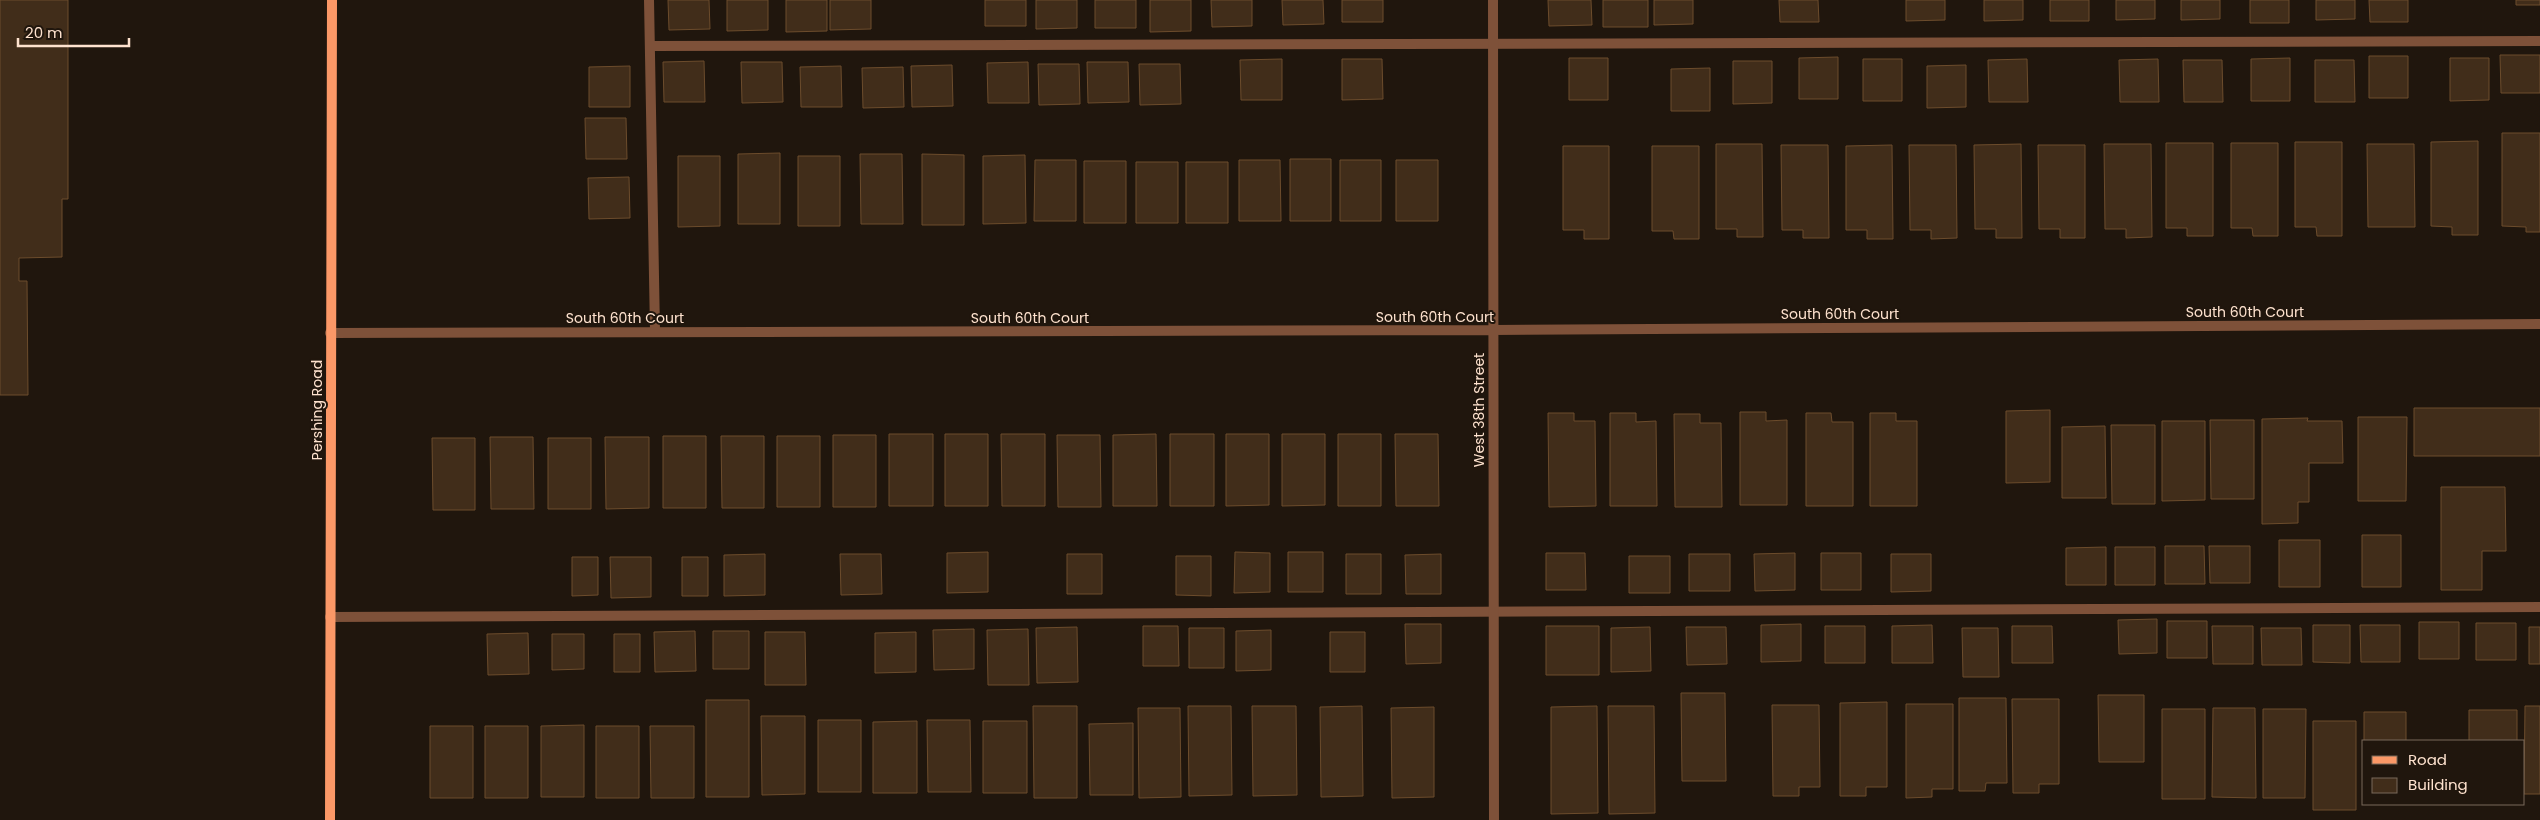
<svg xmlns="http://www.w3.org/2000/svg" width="2540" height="820" viewBox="0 0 2540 820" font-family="Poppins,sans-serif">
<rect width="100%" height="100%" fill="#20160d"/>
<!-- building -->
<path fill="#412d1a" stroke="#6c4c2c" d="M0,0H68V199H62V257L19,258V281H27L28,395H0Z
M668,0H709L710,29L669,30Z
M727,0H768V30L727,31Z
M786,0H827V31L786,32Z
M830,0H871V29L830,30Z
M985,0H1026V26H985Z
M1036,0H1077V28L1036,29Z
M1095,0H1136V28H1095Z
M1150,0H1191V31L1150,32Z
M1211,0H1252V26L1212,27Z
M1282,0H1323L1324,24L1283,25Z
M1342,0H1383V22H1342Z
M1548,0H1591L1592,25L1549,26Z
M1603,0H1648V27H1603Z
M1654,0H1693V24L1654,25Z
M1779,0H1818L1819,22H1780Z
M1906,0H1945V20L1906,21Z
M1984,0H2023V20L1984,21Z
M2050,0H2089V21H2050Z
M2116,0H2155V19L2116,20Z
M2181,0H2220V19L2181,20Z
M2250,0H2289V23H2250Z
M2316,0H2355V19L2316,20Z
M2369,0H2408V22H2370Z
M2516,0H2540V5H2516Z
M2500,55H2540V93H2501Z
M2369,56H2408V98H2369Z
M1838,57V99H1799V58Z
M1569,58H1608V100H1569Z
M2290,58V101H2251V59Z
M2450,58H2489V100L2450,101Z
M1282,59V100H1241L1240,60Z
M1342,59H1382L1383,99L1342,100Z
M1863,59H1902V101H1863Z
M2027,59L2028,102H1989L1988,60Z
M2158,59L2159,102H2120L2119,60Z
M2183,60H2222L2223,102H2184Z
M2315,60H2354L2355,102H2315Z
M704,61L705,102H664L663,62Z
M1733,61H1772V103L1733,104Z
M741,62H782L783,102L742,103Z
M1028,62L1029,103H988L987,63Z
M1087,62H1128L1129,102L1088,103Z
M1038,64H1079L1080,104L1039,105Z
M1139,64H1180L1181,104L1140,105Z
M952,65L953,106L912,107L911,66Z
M1966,65V107L1927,108V66Z
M630,66V107H589V67Z
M841,66L842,107H801L800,67Z
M903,67L904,107L863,108L862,68Z
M1710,68V111H1671V69Z
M585,118H626L627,159H586Z
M2502,133H2540V232H2526V227L2502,226Z
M2478,141V235H2452V227L2431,226V142Z
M2295,142H2342V236H2317L2316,227H2295Z
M2166,143H2213V236H2187V228H2166Z
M2231,143H2278V236H2253L2252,228H2231Z
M1716,144H1762L1763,237H1737V229H1716Z
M2021,144L2022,238H1996V229H1975L1974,145Z
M2104,144H2151L2152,237L2126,238V229H2105Z
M2367,144H2414L2415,227H2368Z
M1781,145H1828L1829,238H1803V230H1782Z
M1892,145L1893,239H1867V230H1846V146Z
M1909,145H1956L1957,238L1931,239V230H1910Z
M2038,145H2085V238H2060V229H2039Z
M1563,146H1609V239H1584V230H1563Z
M1652,146H1699V239H1674L1673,231H1652Z
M780,153V224H738V154Z
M860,154H902L903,224H861Z
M922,154L964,155V225H922Z
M1025,155L1026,223L983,224V156Z
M678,156H720V226L678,227Z
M798,156H840V226H798Z
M1290,159H1331V221H1290Z
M1035,160H1076V221H1034Z
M1239,160H1280L1281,221H1239Z
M1340,160H1381V221H1340Z
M1396,160H1438V221H1396Z
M1084,161H1126V223H1084Z
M1136,162H1178V223H1136Z
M1186,162H1228V223H1186Z
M629,177L630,218L589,219L588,178Z
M2414,408H2540V456H2414Z
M2050,410V482L2006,483V411Z
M1740,412H1766V421L1787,420V505H1740Z
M1548,413H1574V421H1595L1596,506L1549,507Z
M1610,413H1636V422L1656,421L1657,506H1610Z
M1806,413H1831L1832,422H1853V506H1806Z
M1870,413H1896V421H1917V506H1870Z
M1674,414H1700V423H1721L1722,507H1675Z
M2358,417H2407L2406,501H2358Z
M2308,418L2307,421H2342L2343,463H2309V502H2298V523L2262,524V419Z
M2210,420H2254V499H2211Z
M2162,421H2205V500L2162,501Z
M2111,425H2155V504H2112Z
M2105,426L2106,498H2062V427Z
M889,434H933V506H889Z
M945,434H988V506H945Z
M1001,434H1045V506H1002Z
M1156,434L1157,506H1113V435Z
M1170,434H1214V506H1170Z
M1226,434H1269V505L1226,506Z
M1282,434H1325V505L1282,506Z
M1338,434H1381V506H1338Z
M1395,434H1438L1439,506H1396Z
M833,435H876V507H833Z
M1057,435H1100L1101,507H1058Z
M663,436H706V508H663Z
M721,436H764V508H722Z
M777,436H820V507H777Z
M490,437H533L534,509H491Z
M605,437H649V508L606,509Z
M432,438H475V510H433Z
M548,438H591V509H548Z
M2441,487H2505L2506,551H2482V590H2441Z
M2362,535H2401V587H2362Z
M2279,540H2320V587H2279Z
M2165,546H2204L2205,584H2165Z
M2209,546H2250V583H2210Z
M2106,547V585H2066V548Z
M2115,547H2155V585H2115Z
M988,552V592L947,593V553Z
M1235,552L1270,553V592L1234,593Z
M1288,552H1323V592H1288Z
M1546,553H1585L1586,590H1546Z
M1795,553V590L1755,591L1754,554Z
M1821,553H1861V590H1821Z
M765,554V595L724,596V555Z
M840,554H881L882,594L841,595Z
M1067,554H1102V594H1067Z
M1346,554H1381V594H1346Z
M1441,554V594H1406L1405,555Z
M1689,554H1730V591H1689Z
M1891,554H1931V591L1891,592Z
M1176,556H1211V596L1176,595Z
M1629,556H1670V593H1629Z
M572,557H598V595L572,596Z
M610,557H651V597L611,598Z
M682,557H708V596H682Z
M2157,619V653L2119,654L2118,620Z
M2167,621H2207V658H2167Z
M2419,622H2459V659H2419Z
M2476,623H2516V660H2476Z
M1405,624H1441V663L1406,664Z
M1801,624V661L1761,662V625Z
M1932,625L1933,663H1892V626Z
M2313,625H2350V663L2313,662Z
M2360,625H2400V662H2361Z
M1143,626H1178L1179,666H1143Z
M1546,626H1599V675H1546Z
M1825,626H1865V663H1825Z
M2012,626H2052L2053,663H2012Z
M2212,626H2253V664H2213Z
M1077,627L1078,682L1037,683L1036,628Z
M1650,627L1651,671L1611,672V628Z
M1686,627H1726L1727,664L1687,665Z
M2529,627H2540V664H2529Z
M1189,628H1224V668H1189Z
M1962,628H1998L1999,677H1963Z
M2261,628H2301L2302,665H2262Z
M974,629V669L934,670L933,630Z
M1028,629L1029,685H988L987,630Z
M1271,630V670L1236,671V631Z
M695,631L696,671L655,672L654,632Z
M713,631H749V669H713Z
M765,632H805L806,685H765Z
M916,632V672L875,673V633Z
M1330,632H1365V672H1330Z
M528,633L529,674L488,675L487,634Z
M552,634H584V669L552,670Z
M614,634H640V672H614Z
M1681,693H1725L1726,781H1682Z
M2098,695H2144V762H2099Z
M1959,698H2006L2007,783H1986L1985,791H1959Z
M2012,699H2059V784H2039V793H2013Z
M706,700H749V797H706Z
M1887,702V787H1866V796H1840V703Z
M1906,704H1953V789H1932V797L1906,798Z
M1772,705H1819L1820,787H1799V796H1773Z
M1033,706H1077V798H1034Z
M1188,706H1231L1232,795L1189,796Z
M1252,706H1296L1297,795L1253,796Z
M1362,706L1363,796L1321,797L1320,707Z
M1597,706L1598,813L1551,814V707Z
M1608,706H1654L1655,813L1609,814Z
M2525,706H2540V794H2524Z
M1434,707V797L1392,798L1391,708Z
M1138,708H1180L1181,797L1139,798Z
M2213,708H2255L2256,798L2212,797Z
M2162,709H2205V799H2162Z
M2263,709H2306L2305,798H2263Z
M2469,710H2517V741H2469Z
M2364,712H2406V741H2364V801Z
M761,716H805V794L762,795Z
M818,720H861V792H818Z
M927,720H970L971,792H928Z
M917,721V793H873V722Z
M983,721H1027V793H983Z
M2313,721H2356V810H2313Z
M1133,723V795H1090L1089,724Z
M584,725V797H541V726Z
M430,726H473V798H430Z
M485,726H528V798H485Z
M596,726H639V798H596Z
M650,726H694V798H651Z"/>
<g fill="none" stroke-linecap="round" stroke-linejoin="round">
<!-- service -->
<path stroke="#7e5139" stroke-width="10" d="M649,0L655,332
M650,46L2540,41
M330,617L2540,607"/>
<!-- minor -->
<path stroke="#7e5139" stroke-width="10" d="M1493,0L1494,820
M330,333L1493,330L2540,324"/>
<!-- secondary -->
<path stroke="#fb9867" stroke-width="10" d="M330,820L332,0"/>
</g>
<g text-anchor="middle" stroke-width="4" stroke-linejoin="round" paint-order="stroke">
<!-- street labels -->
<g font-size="14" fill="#fee2ce" stroke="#20160d">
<text x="2245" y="317">South 60th Court</text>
<text x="1840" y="319">South 60th Court</text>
<text x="1435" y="322">South 60th Court</text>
<text x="625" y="323">South 60th Court</text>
<text x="1030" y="323">South 60th Court</text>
<text transform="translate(317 410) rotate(-90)" y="5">Pershing Road</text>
<text transform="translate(1479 410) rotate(-90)" y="5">West 38th Street</text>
</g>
</g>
<!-- legend -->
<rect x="2362" y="740" width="162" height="65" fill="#20160d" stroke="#79685a"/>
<rect x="2372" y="756" width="25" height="8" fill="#fb9867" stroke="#79685a"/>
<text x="2408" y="765" font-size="15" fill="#fee2ce">Road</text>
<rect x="2372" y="778" width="25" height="15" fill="#412d1a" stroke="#79685a"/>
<text x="2408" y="790" font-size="15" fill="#fee2ce">Building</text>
<!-- scale -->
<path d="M18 38v8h111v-8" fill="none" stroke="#fee2ce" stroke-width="2.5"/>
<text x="25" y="38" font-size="15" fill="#fee2ce" stroke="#20160d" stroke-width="4" paint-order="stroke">20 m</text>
</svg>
